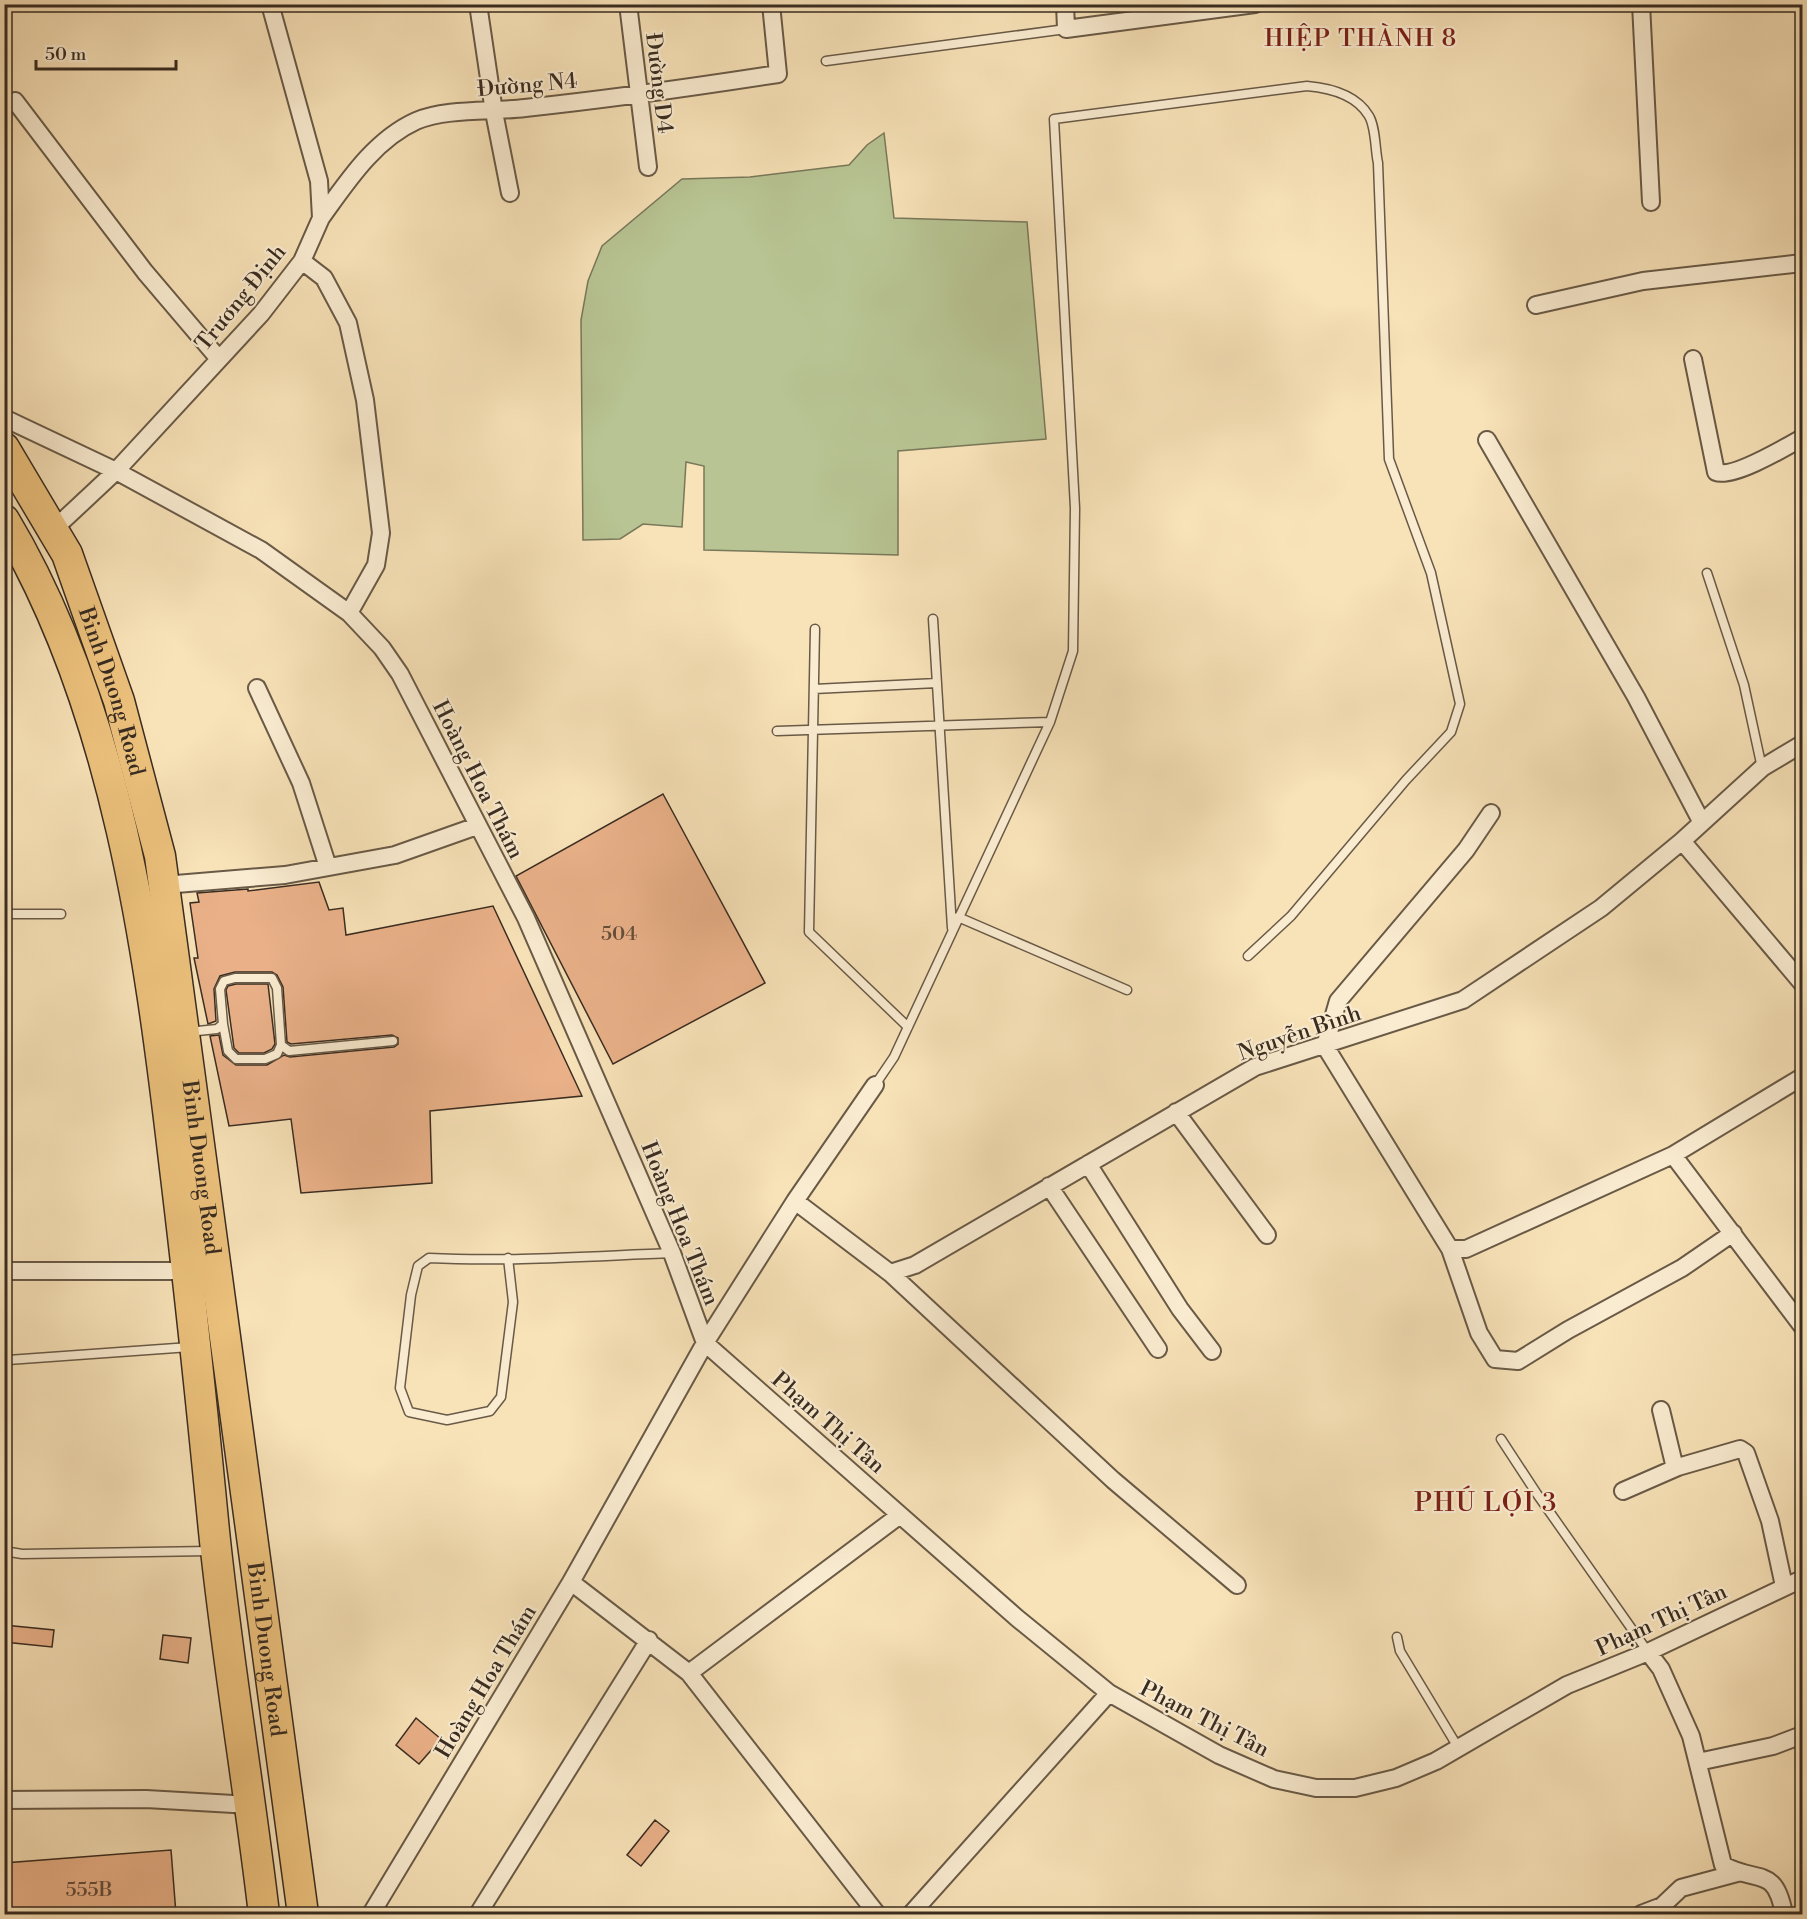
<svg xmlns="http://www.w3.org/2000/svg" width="1807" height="1919" viewBox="0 0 1807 1919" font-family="'Libre Bodoni',serif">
<rect width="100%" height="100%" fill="#f8e2b8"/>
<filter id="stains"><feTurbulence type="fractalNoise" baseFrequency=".00333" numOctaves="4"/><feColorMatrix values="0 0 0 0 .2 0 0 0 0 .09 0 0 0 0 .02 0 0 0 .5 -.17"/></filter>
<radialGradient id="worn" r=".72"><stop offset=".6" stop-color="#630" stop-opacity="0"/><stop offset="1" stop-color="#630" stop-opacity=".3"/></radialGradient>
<!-- green -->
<path fill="#b8c493" stroke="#78785a" stroke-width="1.5" d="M884,133L894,218L1027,222L1046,439L898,451V555L704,550V466L686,462L682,527L643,524L620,539L583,540L581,320L588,281L602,246L682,179L750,177L849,165L867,145Z"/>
<!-- building -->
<path fill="#eab189" stroke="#392c21" stroke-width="1.5" d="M663,794L765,983L613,1064L516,876Z
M319,882L329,910L343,908L346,935L493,906L582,1096L430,1111L432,1183L301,1193L291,1119L229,1126L210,1036L219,1035L223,1055L236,1065H267L284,1055L290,1057L394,1047L398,1044V1038L392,1035L291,1044L287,1042L283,987L277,975L272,972H235L220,976L214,989L216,1021L208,1024L194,958H198L190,903L199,902L197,893L248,889V891Z
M236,984H268L275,1044L272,1049L264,1053H239L234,1048L226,990L228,986Z
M4,1625L54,1630L52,1647L4,1642Z
M163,1635L191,1638L188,1663L160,1659Z
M416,1718L441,1739L419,1764L396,1745Z
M655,1820L669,1831L641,1866L627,1855Z
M171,1850L176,1914H4V1863Z"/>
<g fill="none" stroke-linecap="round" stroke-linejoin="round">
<defs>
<path id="lane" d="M826,61L1066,29
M1707,573L1744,685L1762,768
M933,619L952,928
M815,629L809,932L908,1027
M814,689L937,683
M777,731L1050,722
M4,914H61
M958,917L1127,990
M223,1024L228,1051L236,1059H265L277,1054L281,1045
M188,1032L217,1029L223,1024L220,989L224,981L235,978H272L277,988L281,1045L289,1051L393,1041
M875,1085L894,1057L1050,722L1073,651L1075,508L1054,119L1307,86C1330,88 1356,94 1369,116C1376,128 1375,150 1378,163L1389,459L1431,573L1460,704L1451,732L1406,780L1291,916L1248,956
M508,1258L513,1302L501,1397L490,1411L447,1420L409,1412L400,1388L411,1295L418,1266L429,1258C509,1262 591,1256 672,1253
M8,1360L190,1347
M1501,1439L1537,1494L1648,1652
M4,1551L22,1554L210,1551
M1397,1637L1400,1651L1459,1749"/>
<path id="street" d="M478,4L494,112L510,193
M628,4L648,167
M1065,4L1066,29L1255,4
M1641,4L1651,202
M4,6L7,4
M15,101L145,272L219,359
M321,218C347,182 374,140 416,121C446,108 492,112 525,108C610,99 694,87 778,74L771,4
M302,261L324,278L348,323L365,400L381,533L376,565L349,613
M1536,305L1643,281L1802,263
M1693,359L1716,472C1732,479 1786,447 1802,438
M4,418L116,471L261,550L349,613L382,648L400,674L526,918L672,1253L705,1343L1017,1618L1109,1693L1219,1755L1274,1779L1316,1788H1355L1396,1778L1436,1761L1567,1685L1648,1652L1802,1579
M1487,440L1636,697L1701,821
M54,529L116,471L261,314L302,261L321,218L319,181L270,4
M257,688L301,783L328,867
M1491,813L1466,850L1338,1001L1325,1046L1450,1249H1466L1673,1155L1802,1077
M1682,841L1802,983
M164,885L285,875L395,855L477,826
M1176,1112L1267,1235
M1673,1155L1802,1326
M1088,1164L1180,1309L1212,1351
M1049,1186L1158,1349
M795,1201L890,1273L915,1265L1255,1067L1463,1000L1601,908L1682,841L1762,768L1802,744
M1450,1249L1479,1333L1495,1359L1518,1361L1568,1330L1682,1268L1733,1233
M4,1271H188
M890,1273L1113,1480L1237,1585
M1661,1410L1674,1464L1678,1467L1740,1449L1746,1453L1770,1521L1784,1586
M1623,1491L1678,1467
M571,1582L689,1673L877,1914
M1648,1652L1661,1669L1691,1736L1723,1865C1758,1884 1775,1865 1784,1914
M689,1673L900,1515
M1698,1762L1773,1746L1802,1735
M4,1800L146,1799L251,1805
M371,1914L571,1582L705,1343L795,1201L875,1085
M478,1914L649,1640
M911,1914L1109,1693
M1641,1914L1662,1906L1681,1888L1737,1873"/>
<g id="highway">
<path id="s1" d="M4,448L67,554L119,701L160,856L303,1914"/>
<path d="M4,520C116,706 149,947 174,1160C189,1283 202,1407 214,1531C227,1659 249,1786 264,1914"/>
</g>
</defs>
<!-- lane casing -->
<use href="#lane" stroke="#695a47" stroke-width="11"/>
<!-- street casing -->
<use href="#street" stroke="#695a47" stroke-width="20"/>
<!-- highway casing -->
<use href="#highway" stroke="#392c21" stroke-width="33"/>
<!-- lane -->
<use href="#lane" stroke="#faecd1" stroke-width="8"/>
<!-- street -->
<use href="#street" stroke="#faecd1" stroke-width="16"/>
<!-- highway -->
<use href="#highway" stroke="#ecc17c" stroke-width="30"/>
</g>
<g text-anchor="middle" stroke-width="4.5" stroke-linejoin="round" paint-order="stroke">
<!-- number labels -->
<g font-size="20" fill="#654d3b">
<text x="619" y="940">504</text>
<text x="89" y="1896">555B</text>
</g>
<!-- street labels -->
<g font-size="22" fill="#392c21" stroke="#faecd1">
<text transform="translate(660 83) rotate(83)" y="8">Đường D4</text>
<text transform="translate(527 84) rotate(-5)" y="8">Đường N4</text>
<text transform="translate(240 297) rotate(-51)" y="8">Trương Định</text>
<text dy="8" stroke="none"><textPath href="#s1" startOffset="268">Binh Duong Road</textPath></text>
<text transform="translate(479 779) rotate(63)" y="8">Hoàng Hoa Thám</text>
<text transform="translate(1299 1032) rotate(-19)" y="8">Nguyễn Bình</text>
<text dy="8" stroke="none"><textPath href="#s1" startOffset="754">Binh Duong Road</textPath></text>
<text transform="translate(681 1223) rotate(68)" y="8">Hoàng Hoa Thám</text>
<text transform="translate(829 1422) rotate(41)" y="8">Phạm Thị Tân</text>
<text transform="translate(1661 1619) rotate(-25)" y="8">Phạm Thị Tân</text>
<text dy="8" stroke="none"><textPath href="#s1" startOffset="1240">Binh Duong Road</textPath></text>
<text transform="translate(485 1681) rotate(-59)" y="8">Hoàng Hoa Thám</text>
<text transform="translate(1205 1718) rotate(27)" y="8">Phạm Thị Tân</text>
</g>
<!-- neighbourhood labels -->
<g font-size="24" letter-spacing="1.5" fill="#7a1f14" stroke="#faecd1">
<text x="1361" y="46">HIỆP THÀNH 8</text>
</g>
<!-- quarter labels -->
<g font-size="26" letter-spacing="1.5" fill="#7a1f14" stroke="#faecd1">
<text x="1486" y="1511">PHÚ LỢI 3</text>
</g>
</g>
<!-- margin -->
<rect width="1807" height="1919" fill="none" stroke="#f8e2b8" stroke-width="24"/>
<rect x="6" y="6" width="1795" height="1907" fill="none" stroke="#392c21" stroke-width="3"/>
<rect x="12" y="12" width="1783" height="1895" fill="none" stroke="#392c21" stroke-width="1.5"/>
<!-- scale -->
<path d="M36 60v9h140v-9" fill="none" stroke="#392c21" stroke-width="3"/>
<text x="45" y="60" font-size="18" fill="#392c21" stroke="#faecd1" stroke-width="4.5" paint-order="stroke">50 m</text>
<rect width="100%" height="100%" filter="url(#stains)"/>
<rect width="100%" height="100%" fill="url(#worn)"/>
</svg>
